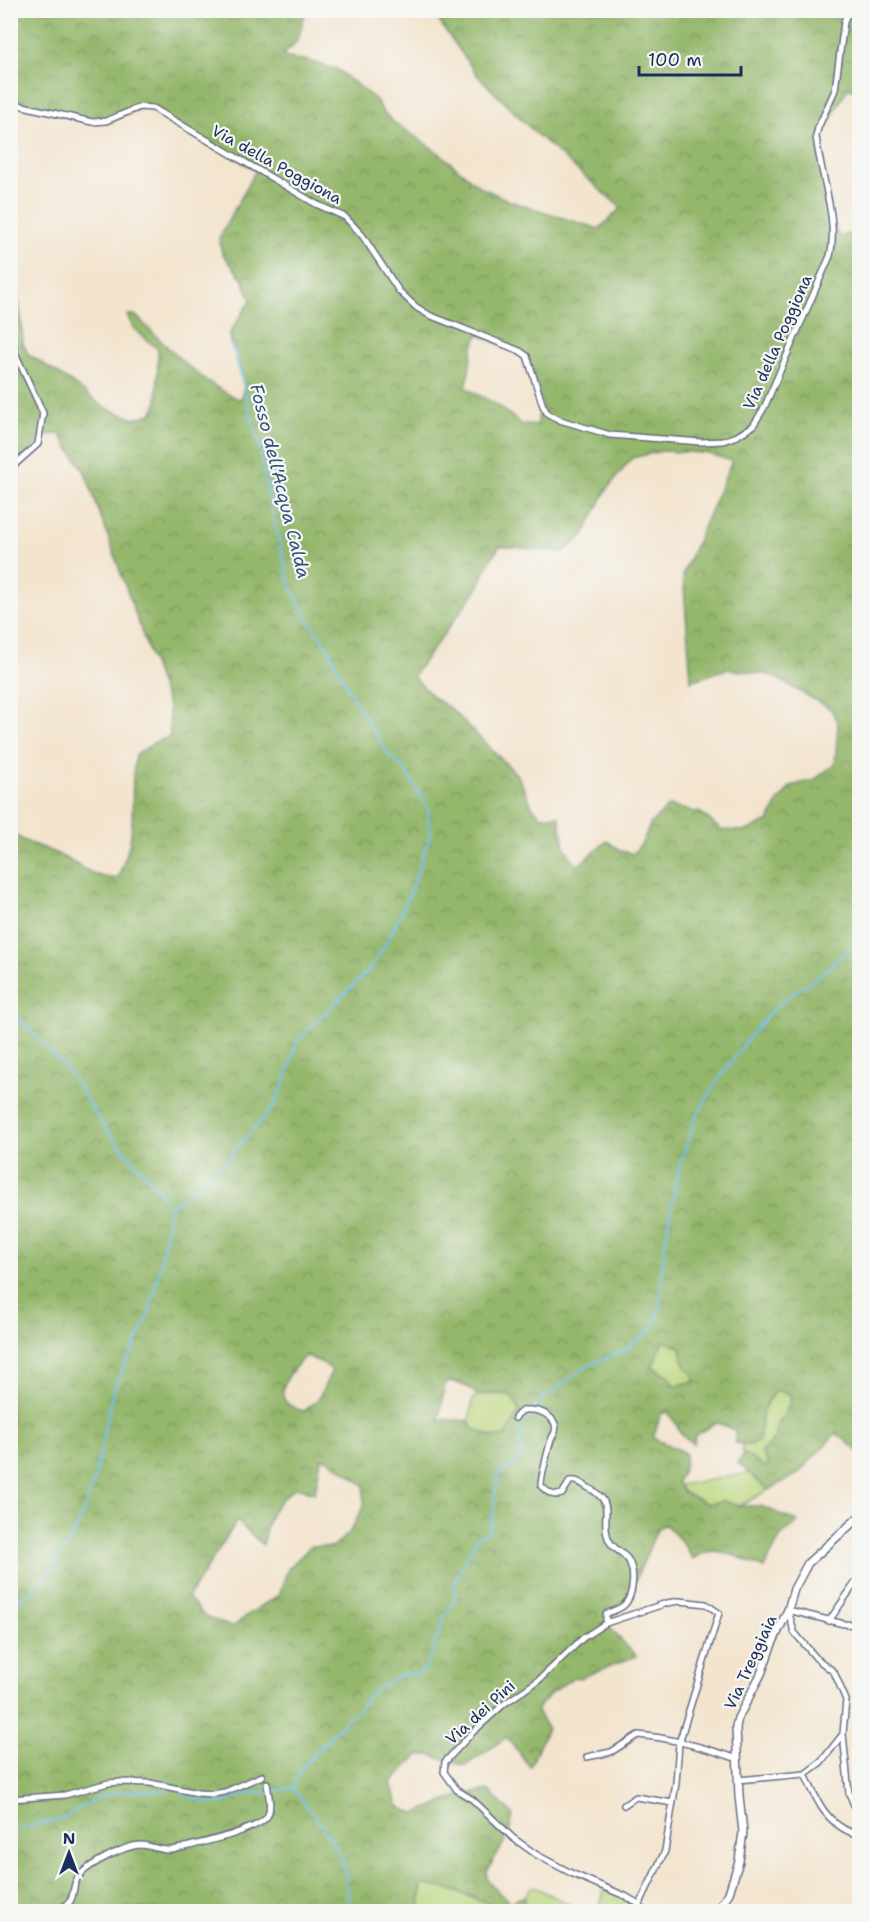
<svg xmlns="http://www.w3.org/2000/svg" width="870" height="1922" viewBox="0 0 870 1922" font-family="'Shantell Sans',sans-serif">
<defs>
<pattern id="forest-crowns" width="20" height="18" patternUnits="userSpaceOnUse" patternTransform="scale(1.5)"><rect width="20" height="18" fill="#94b76c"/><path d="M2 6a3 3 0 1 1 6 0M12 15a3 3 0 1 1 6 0" fill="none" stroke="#78955c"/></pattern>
<pattern id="park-dots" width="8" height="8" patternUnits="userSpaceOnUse" patternTransform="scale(1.5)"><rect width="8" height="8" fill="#bbd67c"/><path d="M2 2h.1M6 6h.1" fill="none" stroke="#a0b86e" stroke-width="1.8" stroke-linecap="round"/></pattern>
</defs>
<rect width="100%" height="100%" fill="#f6f6f2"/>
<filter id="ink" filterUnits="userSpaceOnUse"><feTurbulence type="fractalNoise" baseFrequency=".0167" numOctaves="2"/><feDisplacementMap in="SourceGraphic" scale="12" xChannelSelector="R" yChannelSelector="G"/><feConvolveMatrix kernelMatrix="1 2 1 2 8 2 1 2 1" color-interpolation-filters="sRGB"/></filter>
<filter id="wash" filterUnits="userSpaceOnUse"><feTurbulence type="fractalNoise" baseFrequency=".008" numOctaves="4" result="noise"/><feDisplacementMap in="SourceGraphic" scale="24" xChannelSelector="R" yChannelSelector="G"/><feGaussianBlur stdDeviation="1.35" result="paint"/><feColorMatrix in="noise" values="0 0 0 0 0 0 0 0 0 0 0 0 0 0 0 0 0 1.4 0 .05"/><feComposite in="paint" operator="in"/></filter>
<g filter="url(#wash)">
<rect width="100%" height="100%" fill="#f3e4ce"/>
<!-- grass -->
<path fill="#bbd67c" stroke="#6b826d" stroke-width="1.5" d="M663,1340L682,1348L695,1381L675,1386L669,1376L652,1367Z
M775,1390L792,1395L787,1410L777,1426L774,1440L761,1452L769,1465L764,1468L742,1452V1444L750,1445L759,1441L763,1410Z
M506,1394L516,1400L519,1412L506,1436L494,1437L473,1429L469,1421L473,1399L477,1395Z
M749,1473L768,1490L740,1506L723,1501L708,1504L684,1493L679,1485Z
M422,1883L442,1887L493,1905L484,1911L418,1912L421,1904Z
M533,1886L582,1911H524C524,1899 523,1894 533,1886Z"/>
<!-- forest -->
<path fill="url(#forest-crowns)" stroke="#587365" stroke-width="1.5" fill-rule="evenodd" d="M11,11H306C298,31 304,40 283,54L286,58L305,60L338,70L375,99L384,113L391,120L439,153L480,187L510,201L599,229L621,208L535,133L478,76L441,24L433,11H448L452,18L481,20L475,11H859L855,19L854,25L859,38L860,63L853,90L848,88L822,134L819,159L832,226L836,228L839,237L851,233L860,234L859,1452L836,1433L798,1474L768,1490L738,1463L745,1454L764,1467L769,1465L761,1452L774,1440L777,1426L787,1410L792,1395L775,1390L763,1410L759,1441L750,1445L736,1443L735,1430L717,1423L695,1435L694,1444C677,1436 680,1425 667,1412L661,1414L653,1438L685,1453C686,1464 684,1472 677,1482L684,1493L708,1504L723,1501L740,1506H761L798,1522L781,1536L764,1568C741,1559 714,1541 693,1559L683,1543L665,1524L658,1528L627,1600L610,1612L606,1624L636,1656L580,1678L574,1677L551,1693L536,1710L547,1728L530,1767L507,1737L465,1766L430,1755H418L391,1783L398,1805L405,1810L416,1813L464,1794L488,1790L513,1815L509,1834L487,1871V1879L499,1893L511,1902L524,1896V1911H506L461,1892L422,1884L418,1911L181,1912C163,1907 144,1912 127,1907V1912L11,1911V831C22,843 38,845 53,852C75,861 93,880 118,878C122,867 126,856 129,846C136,816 129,784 136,755L155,742L170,737L169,709L85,472L60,434L40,435L38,444L11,469V283L16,290L20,308L23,343L28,354L71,382L105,408L135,419L151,414L157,404L158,349L133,328L127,315H135C165,345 201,384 241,400L244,386L229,334L251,300L243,280L222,253L219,238L256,170L146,106L113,119L92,122L11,103ZM478,334L527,356L543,406L538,417V425L521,424L499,406L466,388L473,347ZM662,451L705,453L732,461L683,574L691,681L727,669L771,675L831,709L838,724L835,764L814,780L791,786L778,802L769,821L746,831L721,830L701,813L669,806L651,823L642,843L633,854L621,851L607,841L577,866L565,848L559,816H542L533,808L518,776L451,709L434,698L413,676L477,589L492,557L500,546L563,552L583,536L607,489L632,458ZM663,1341L682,1348C681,1358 684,1368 693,1374L695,1381L675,1386L669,1376L652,1367ZM305,1356L321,1362L332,1370L318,1400L304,1411C265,1402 288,1374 305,1356ZM452,1381L470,1388L477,1395C498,1394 513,1387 519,1412L506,1436L494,1437L473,1429L469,1421L439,1419L445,1384ZM321,1458L329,1460L364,1485V1506L349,1533L333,1547L311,1546L288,1569L279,1595L256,1609L232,1627L204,1616L188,1597L237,1521L263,1545C266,1518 274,1503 296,1487L315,1493Z"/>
<!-- park -->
<path fill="url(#park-dots)" stroke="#6b826d" stroke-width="1.5" d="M605,1887L639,1904L643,1911L598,1912Z"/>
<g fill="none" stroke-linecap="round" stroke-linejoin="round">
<!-- stream -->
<path stroke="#76c0ef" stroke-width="2" d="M10,1009L64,1066L76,1082L94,1112L109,1133L152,1182L170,1207
M10,1606C60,1575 87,1517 98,1462C104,1438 106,1413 114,1390C123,1364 140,1341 148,1315C159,1280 164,1243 170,1207L216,1171L274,1106L285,1081L298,1040L370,969L389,938L410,893L430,836L428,808L402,766L390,757L353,698L326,644L311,625L290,585L268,494L259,443L247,402L238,361L230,343
M293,1788L299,1771L347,1719L363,1705L369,1694L404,1673L418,1675L427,1667L444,1618L456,1596L454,1584L457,1576L478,1536L488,1533C497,1513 492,1491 500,1472C528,1459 519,1452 520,1425L541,1400L587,1366L625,1350L652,1329L659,1312L664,1249L671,1208L679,1167L696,1117L714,1086L746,1041L771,1011L789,996L817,977L860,939
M293,1788C305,1804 335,1840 341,1857C347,1875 347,1893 352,1912
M181,1792L202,1801L213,1804L226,1802L245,1794L293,1788
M10,1831L64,1818L99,1797L119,1792L169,1790"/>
</g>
</g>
<g filter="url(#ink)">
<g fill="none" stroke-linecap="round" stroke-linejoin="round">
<defs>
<path id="minor" d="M10,103L92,122L106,121L140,107L153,108L316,204L345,217L362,235L399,291L416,307L429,315L520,351L527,356L543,406L548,414L560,420L610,435L701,442L723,441L737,436L753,426L764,408L830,256C839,220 820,174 816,136L818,128L835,90L844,22L846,16L852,10
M10,318L15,353L43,413L38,444L10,469
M515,1418C519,1412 523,1409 530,1410C541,1410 559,1418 555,1432C554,1435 552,1437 551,1440C549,1446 540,1482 541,1486C548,1492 552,1497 562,1494L570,1481C577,1480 581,1483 587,1487C618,1503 600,1516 608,1538C611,1548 621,1551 627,1558C636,1570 634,1597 623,1606C618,1610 611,1611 606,1614V1623
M829,1621L860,1576
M587,1757L611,1752L638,1735C672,1738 706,1748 738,1759
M805,1774L821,1762L843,1734
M738,1780L805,1774C816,1799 825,1822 852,1833L857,1831L859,1826L856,1810L849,1793L843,1734L846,1700L834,1672L816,1658L794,1632L788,1610L844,1624L860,1625
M10,1799L65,1795L108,1783L120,1782L150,1783L198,1793L212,1794L225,1792L262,1776
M624,1805L636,1797L673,1803
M13,1912C29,1907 49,1915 63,1907C76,1901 71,1890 77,1879C84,1866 126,1845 141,1845C153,1846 161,1851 173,1850C191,1845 261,1831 268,1815C272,1806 268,1793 267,1783
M636,1912L665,1851L676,1783L679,1743L719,1613L706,1604L680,1601L667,1603L606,1623L583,1638L539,1680L504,1704L472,1733L445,1762L444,1772L457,1790L473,1800L513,1838L537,1855L571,1873L625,1896L639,1904"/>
<path id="tertiary" d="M716,1912L729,1893L739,1861L743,1832L739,1796L736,1727L738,1718L761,1674L771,1646L788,1610L794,1589L808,1563L860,1516"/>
</defs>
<!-- minor casing -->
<use href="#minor" stroke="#676e85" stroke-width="8"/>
<!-- tertiary casing -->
<use href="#tertiary" stroke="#676e85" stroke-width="10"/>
<!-- minor -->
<use href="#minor" stroke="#fff" stroke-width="5"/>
<!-- tertiary -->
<use href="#tertiary" stroke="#fff" stroke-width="7"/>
</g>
</g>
<g text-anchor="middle" stroke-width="4.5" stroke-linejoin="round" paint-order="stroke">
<!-- street labels -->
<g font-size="16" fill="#1b2f5e" stroke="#f6f6f2">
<text transform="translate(277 164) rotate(29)" y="6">Via della Poggiona</text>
<text transform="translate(777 342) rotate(-66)" y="6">Via della Poggiona</text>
<text transform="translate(750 1662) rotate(-65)" y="6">Via Treggiaia</text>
<text transform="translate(480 1712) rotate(-42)" y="6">Via dei Pini</text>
</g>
<!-- water labels -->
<g font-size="18" font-style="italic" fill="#325382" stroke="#f6f6f2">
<text transform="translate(280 481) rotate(76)" y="6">Fosso dell'Acqua Calda</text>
</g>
</g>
<!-- margin -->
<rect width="870" height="1922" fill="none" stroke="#f6f6f2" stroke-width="36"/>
<!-- north arrow -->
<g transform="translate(69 1853)" stroke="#f6f6f2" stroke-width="4.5" paint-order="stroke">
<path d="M0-4.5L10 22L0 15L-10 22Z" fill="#1b2f5e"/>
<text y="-9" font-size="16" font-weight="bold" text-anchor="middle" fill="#1b2f5e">N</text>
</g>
<!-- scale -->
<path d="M639 66v9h102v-9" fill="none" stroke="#1b2f5e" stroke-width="3"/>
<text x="648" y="66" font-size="18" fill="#1b2f5e" stroke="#f6f6f2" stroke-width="4.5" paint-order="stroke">100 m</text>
</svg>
